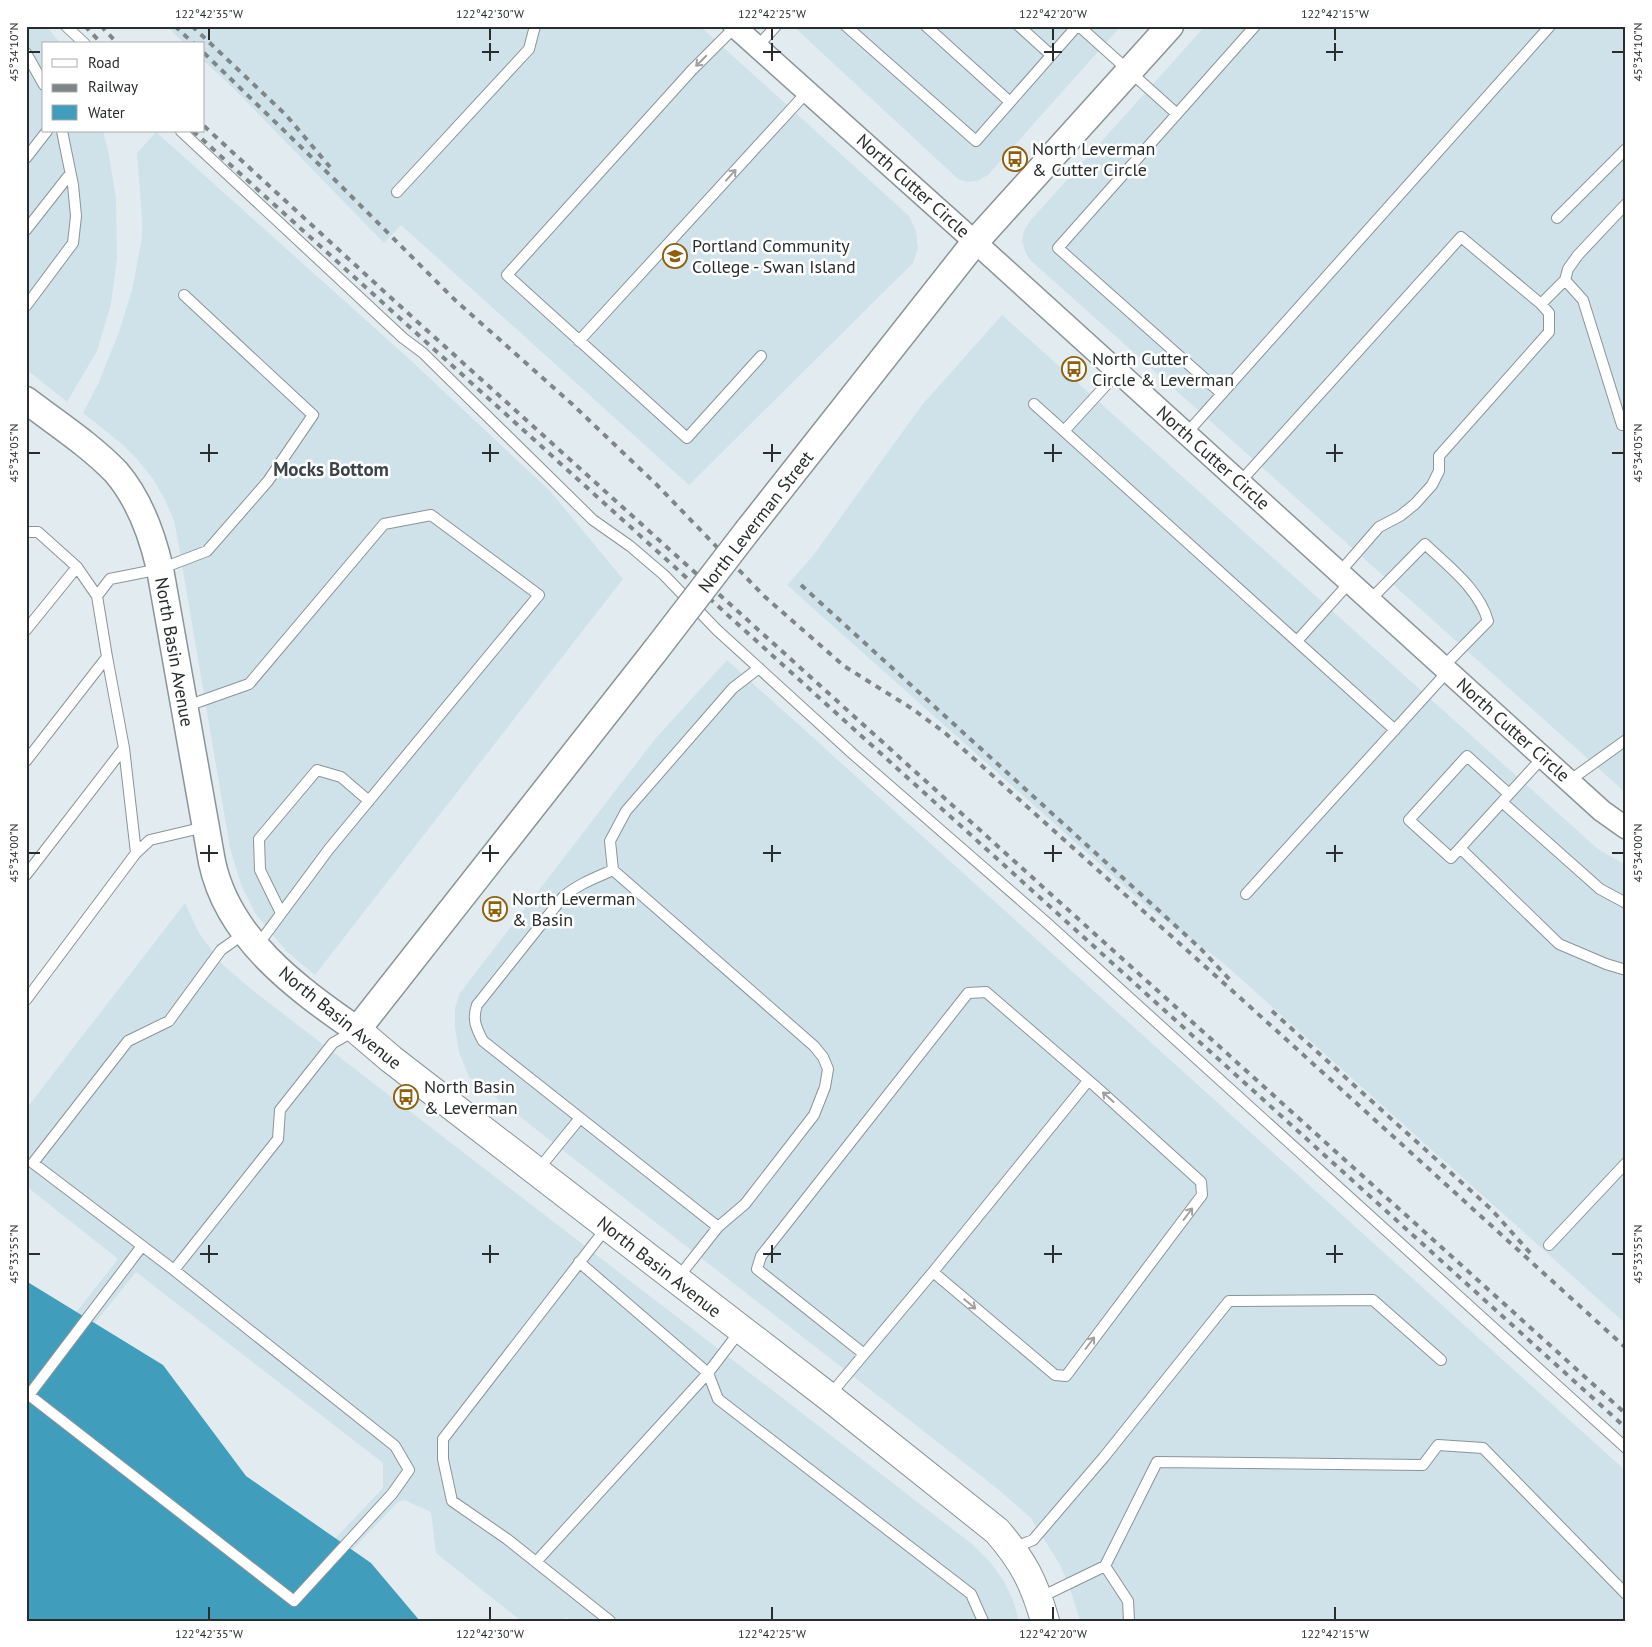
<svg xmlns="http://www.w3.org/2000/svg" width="1652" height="1647" viewBox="0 0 1652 1647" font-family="'PT Sans',sans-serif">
<rect width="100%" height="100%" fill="#e2ecf0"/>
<!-- built -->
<path fill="#cfe2e9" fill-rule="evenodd" d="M26,26H46L61,44H44V131H103L108,150L116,198L117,258L111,304L97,351L67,402L26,369Z
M166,26H700L909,216L916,231L918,248L913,263L689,485L401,225L384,243L236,91L204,61V44H185Z
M793,26H1121L988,175L977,181L967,182L958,179Z
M1205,26H1626V793L1029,259L1025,251L1022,241L1024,231L1030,221Z
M156,132L406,356L550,491L623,579L315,975L286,951L255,913L241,885L230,848L178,541L174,521L165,500L153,479L137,459L122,444L83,413L99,382L119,332L132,290L142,238V219L137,153Z
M1002,315L1598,849L1626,865V1324L1221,961L1149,908L787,585L812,557L922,405Z
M727,660L1626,1471V1621H1080L1071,1591L1060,1565L1031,1518L999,1490L469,1077L459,1052L455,1028V1008L460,993L655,739Z
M185,903L199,933L222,964L251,989L972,1544L990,1562L1004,1581L1013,1600L1019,1621H571L566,1617L563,1621H521L436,1553L431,1512L404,1500L398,1502L288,1617L26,1376L118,1259L26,1186V1109ZM136,1272L383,1463V1488L305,1570L52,1376Z"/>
<!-- water -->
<path fill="#409ebc" d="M26,1281L163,1365L246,1476L371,1563L420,1621H26Z"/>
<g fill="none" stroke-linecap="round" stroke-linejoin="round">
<defs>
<path id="service" d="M66,26L85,44
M846,26L976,141L1077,26
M926,26L1010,102
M1019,26L1051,55
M1079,26L1177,114
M735,27L692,70L507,275L687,438L761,356
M757,47L776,26
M26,53L44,85
M181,131L403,338L423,353L593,520L630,546L664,575L717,630L853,754L1047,923L1626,1448
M26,158L47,131
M397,192L529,49L535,26
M1557,218L1626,149
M26,230L70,174
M1565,280L1583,300L1622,425
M1541,304L1565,280L1568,269L1578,255L1626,204
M26,306L73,243L76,216L73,185L62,131
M579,341L807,92
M1222,394L1058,248L1255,26
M1034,404L1395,730
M1064,431L1118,372
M1186,434L1550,26
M1240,482L1461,237L1541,304L1549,313V332L1439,456V471L1432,485L1415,504L1400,516L1379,527L1339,573
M26,532H38L77,567L97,596L110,579L160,569L207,551L268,481L313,415L184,295
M97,596L107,657
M1370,600L1425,544C1448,566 1479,589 1488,621L1443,667
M26,630L77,567
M1297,641L1350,582
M184,707L249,684L384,524L431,515L539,595L329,849L257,946
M26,761L107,657L124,748
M1569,781L1626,740
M1509,794L1467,756L1409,820L1451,858L1543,757
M1502,802L1600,889L1626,903
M1460,848L1559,944L1606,964L1626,970
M613,870L814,1046L823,1057L828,1069L825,1087L814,1115L745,1204L718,1227L483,1041C476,1028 472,1019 477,1005L563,897C578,884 595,878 613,870Z
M613,870L610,841L626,811L733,688L759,668
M26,875L124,748L136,853
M1246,894L1448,671
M281,913L260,870L259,839L317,770L341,777L369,801
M26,1000L136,853L150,840L205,827
M537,1171L580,1118
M607,1227L443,1439V1459L452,1501L507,1539L610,1621
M1549,1245L1626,1163
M142,1246L29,1395L294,1601L392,1494L409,1470L395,1446L174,1270L33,1163L128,1041L169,1021L221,950L245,933
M174,1270L278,1139L280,1110L333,1043L356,1030
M677,1279L718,1227
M740,1331L708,1373L718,1399L971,1594L983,1621
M864,1354L757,1269L761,1256L968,993L986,992L1095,1086L1201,1182L1202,1195L1066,1376L1055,1375L933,1272
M829,1396L933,1272L1088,1081
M1013,1548L1033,1540L1104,1457L1229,1301L1373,1300L1441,1360
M536,1562L708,1373L579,1262
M1105,1566L1157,1462L1423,1465L1438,1445L1483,1448L1626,1594
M1039,1598L1105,1566L1128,1601L1129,1621"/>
<path id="minor" d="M734,26L975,242L1602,811L1626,828"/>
<path id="tertiary" d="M26,400C56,423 90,445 116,472C140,500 152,534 160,569L212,862C228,938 296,988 357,1030L655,651
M748,530L975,242L1170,26"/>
<path id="secondary" d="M357,1030L391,1059L829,1397L997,1531C1023,1561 1034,1582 1045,1621"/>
</defs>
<!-- service casing -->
<use href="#service" stroke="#8b9498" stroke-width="12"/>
<!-- minor casing -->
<use href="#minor" stroke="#8b9498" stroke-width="24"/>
<!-- tertiary casing -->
<use href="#tertiary" stroke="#8b9498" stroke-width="29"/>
<!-- secondary casing -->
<use href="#secondary" stroke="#8b9498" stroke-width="30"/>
<!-- service -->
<use href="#service" stroke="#fff" stroke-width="10"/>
<!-- minor -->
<use href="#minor" stroke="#fff" stroke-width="21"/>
<!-- tertiary -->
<use href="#tertiary" stroke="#fff" stroke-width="26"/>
<!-- secondary -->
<use href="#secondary" stroke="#fff" stroke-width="28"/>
<!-- rail -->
<path stroke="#7f8688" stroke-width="4" stroke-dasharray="6 6" stroke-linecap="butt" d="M85,26L102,44
M101,26L118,44
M175,26L194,44
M192,26L286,115L330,167
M204,53L334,179L455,300L572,404L658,486L764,596L844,666L911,708L944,732L1277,1031L1626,1348
M204,126L389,296L1626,1414
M193,131L1626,1428
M801,585L1201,949L1231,981
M1272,1011L1491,1209L1532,1255"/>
<defs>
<path id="tertiary-bridge" d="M655,651L748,530"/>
</defs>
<!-- tertiary-bridge casing -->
<use href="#tertiary-bridge" stroke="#8b9498" stroke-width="29" stroke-linecap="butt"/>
<!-- tertiary-bridge -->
<use href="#tertiary-bridge" stroke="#fff" stroke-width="26"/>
</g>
<!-- one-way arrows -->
<defs><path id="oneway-shaft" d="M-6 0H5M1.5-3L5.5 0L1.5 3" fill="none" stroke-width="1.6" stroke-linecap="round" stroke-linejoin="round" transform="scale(1.25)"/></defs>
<g stroke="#9fa0a1">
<use href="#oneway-shaft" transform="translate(701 61) rotate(135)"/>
<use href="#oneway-shaft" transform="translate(731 175) rotate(-48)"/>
<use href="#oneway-shaft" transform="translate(1108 1097) rotate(-138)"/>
<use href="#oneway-shaft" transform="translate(1188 1214) rotate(-53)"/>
<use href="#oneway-shaft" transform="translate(970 1304) rotate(40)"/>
<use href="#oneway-shaft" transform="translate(1090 1343) rotate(-53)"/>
</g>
<!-- ticks -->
<path fill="none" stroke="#292d2e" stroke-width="2" d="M209,28V40M490,28V40M772,28V40M1053,28V40M1335,28V40M490,43V61M772,43V61M1053,43V61M1335,43V61M28,52H40M482,52H499M763,52H781M1044,52H1062M1326,52H1343M1612,52H1624M209,444V462M490,444V462M772,444V462M1053,444V462M1335,444V462M28,453H40M200,453H218M482,453H499M763,453H781M1044,453H1062M1326,453H1343M1612,453H1624M209,845V862M490,845V862M772,845V862M1053,845V862M1335,845V862M28,853H40M200,853H218M482,853H499M763,853H781M1044,853H1062M1326,853H1343M1612,853H1624M209,1245V1263M490,1245V1263M772,1245V1263M1053,1245V1263M1335,1245V1263M28,1254H40M200,1254H218M482,1254H499M763,1254H781M1044,1254H1062M1326,1254H1343M1612,1254H1624M209,1607V1620M490,1607V1620M772,1607V1620M1053,1607V1620M1335,1607V1620"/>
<!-- icons -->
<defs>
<symbol id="bus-ring" viewBox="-11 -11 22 22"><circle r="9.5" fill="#fff" stroke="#905f0d" stroke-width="1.5"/><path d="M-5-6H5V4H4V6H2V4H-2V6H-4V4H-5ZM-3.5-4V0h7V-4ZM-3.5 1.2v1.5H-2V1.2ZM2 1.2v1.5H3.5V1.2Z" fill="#905f0d"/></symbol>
<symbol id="university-ring" viewBox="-11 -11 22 22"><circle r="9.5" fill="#fff" stroke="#905f0d" stroke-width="1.5"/><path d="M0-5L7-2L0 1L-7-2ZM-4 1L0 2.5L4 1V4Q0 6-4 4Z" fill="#905f0d"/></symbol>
</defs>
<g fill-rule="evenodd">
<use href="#bus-ring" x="1001" y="145" width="28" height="28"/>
<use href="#university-ring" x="661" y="242" width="28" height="28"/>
<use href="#bus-ring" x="1060" y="355" width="28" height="28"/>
<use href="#bus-ring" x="481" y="895" width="28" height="28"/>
<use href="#bus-ring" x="392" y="1083" width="28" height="28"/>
</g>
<g text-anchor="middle" stroke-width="5" stroke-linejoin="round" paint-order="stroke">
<!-- poi labels -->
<g font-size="18" fill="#292d2e" stroke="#fff" text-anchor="start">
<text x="1032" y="155">North Leverman<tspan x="1032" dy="21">&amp; Cutter Circle</tspan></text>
<text x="692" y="252">Portland Community<tspan x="692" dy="21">College - Swan Island</tspan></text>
<text x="1092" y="365">North Cutter<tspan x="1092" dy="21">Circle &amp; Leverman</tspan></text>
<text x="512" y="905">North Leverman<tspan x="512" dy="21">&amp; Basin</tspan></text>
<text x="424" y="1093">North Basin<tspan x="424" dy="21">&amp; Leverman</tspan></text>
</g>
<!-- street labels -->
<g font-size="18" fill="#292d2e" stroke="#fff">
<text transform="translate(913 186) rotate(42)" y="6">North Cutter Circle</text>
<text transform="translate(1213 458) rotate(42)" y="6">North Cutter Circle</text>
<text transform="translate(756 522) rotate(-52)" y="6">North Leverman Street</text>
<text transform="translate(174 652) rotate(80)" y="6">North Basin Avenue</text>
<text transform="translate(1513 730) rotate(42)" y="6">North Cutter Circle</text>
<text transform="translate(340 1018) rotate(39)" y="6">North Basin Avenue</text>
<text transform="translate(659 1267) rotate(38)" y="6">North Basin Avenue</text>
</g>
<!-- neighbourhood labels -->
<g font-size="19" font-weight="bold" fill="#3c4447" stroke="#fff">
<text x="331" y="476">Mocks Bottom</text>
</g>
</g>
<!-- border -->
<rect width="1652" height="1647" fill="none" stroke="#ffffff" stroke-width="55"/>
<!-- legend -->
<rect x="42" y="42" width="162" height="90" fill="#ffffff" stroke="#a9abab"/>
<rect x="52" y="59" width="25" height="8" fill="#ffffff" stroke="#a9abab"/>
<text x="88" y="68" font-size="15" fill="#292d2e">Road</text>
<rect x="52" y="84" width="25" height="8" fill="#7f8688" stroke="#a9abab"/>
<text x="88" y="92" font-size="15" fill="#292d2e">Railway</text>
<rect x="52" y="105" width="25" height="15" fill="#409ebc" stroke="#a9abab"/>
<text x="88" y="118" font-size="15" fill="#292d2e">Water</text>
<rect x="28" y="28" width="1596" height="1592" fill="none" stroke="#292d2e" stroke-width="2"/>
<g font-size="12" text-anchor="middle" fill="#292d2e">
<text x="209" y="18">122°42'35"W</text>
<text x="490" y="18">122°42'30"W</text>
<text x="772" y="18">122°42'25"W</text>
<text x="1053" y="18">122°42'20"W</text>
<text x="1335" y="18">122°42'15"W</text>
<text transform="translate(14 52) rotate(-90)" y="4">45°34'10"N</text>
<text transform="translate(1638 52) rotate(-90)" y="4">45°34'10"N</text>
<text transform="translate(14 453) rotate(-90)" y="4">45°34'05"N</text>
<text transform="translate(1638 453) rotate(-90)" y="4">45°34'05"N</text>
<text transform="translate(14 853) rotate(-90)" y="4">45°34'00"N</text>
<text transform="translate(1638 853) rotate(-90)" y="4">45°34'00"N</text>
<text transform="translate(14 1254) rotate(-90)" y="4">45°33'55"N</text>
<text transform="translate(1638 1254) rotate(-90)" y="4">45°33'55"N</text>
<text x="209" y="1638">122°42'35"W</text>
<text x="490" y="1638">122°42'30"W</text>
<text x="772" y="1638">122°42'25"W</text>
<text x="1053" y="1638">122°42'20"W</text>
<text x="1335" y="1638">122°42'15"W</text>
</g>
</svg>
